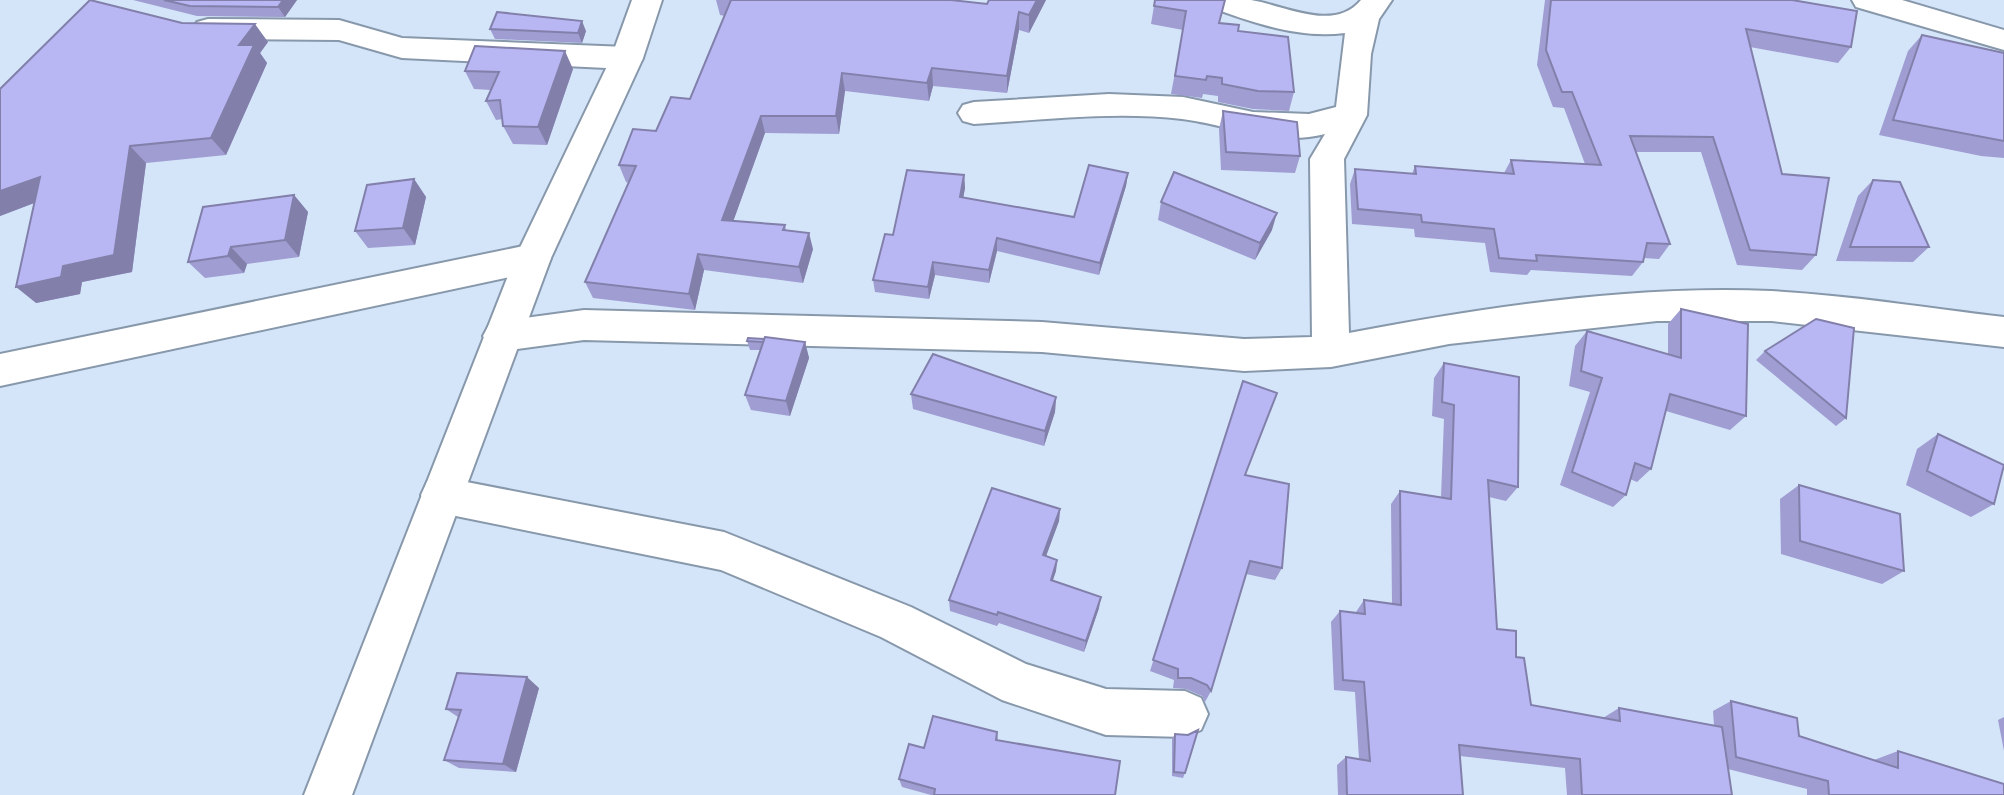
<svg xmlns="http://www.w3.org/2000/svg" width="2004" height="795" viewBox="0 0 2004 795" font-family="'Titillium Web',sans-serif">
<rect width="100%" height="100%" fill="#d4e5fa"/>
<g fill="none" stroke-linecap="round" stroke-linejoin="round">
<defs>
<path id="street" d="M1206,0C1220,0 1237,0 1251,0C1284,5 1334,33 1361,0H1392L1379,19L1371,54L1367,115L1344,159L1349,333C1485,307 1633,285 1771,291C1849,295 1927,308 2004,317V347L1772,321H1657L1449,344L1331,367L1244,371L1042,352L584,340L502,351L489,347L483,336L489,325L502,321L584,310L1042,322L1244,339L1312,337L1310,159L1325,134C1276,147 1230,125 1182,119C1114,111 1043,120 974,124L963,121L958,113L963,105L974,102L1109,94L1183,97L1253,112L1309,114L1336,107L1345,33C1299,39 1254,23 1210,7Z
M1852,0H1902L2004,30V50L1856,7Z
M208,19L339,20L402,38L627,47L638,50L643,58L638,66L627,69L402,58L339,40L208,39L197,36L193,29L197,22Z
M533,244L546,248L551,258L546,268L533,272L0,386V354Z
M441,477L724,532L911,607L1026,664L1106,689L1185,691L1201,698L1208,714L1201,730L1185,737L1106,735L1002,700L881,637L721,570L441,513L427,508L421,495L427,482Z"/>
<path id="secondary" d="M632,0H662L643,58L551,258L352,795H304L515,258L611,58Z"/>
</defs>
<!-- street casing -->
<use href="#street" stroke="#8898ab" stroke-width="4"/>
<!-- secondary casing -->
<use href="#secondary" stroke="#8898ab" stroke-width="4"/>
<!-- street -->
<use href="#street" fill="#fff" fill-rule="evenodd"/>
<!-- secondary -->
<use href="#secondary" fill="#fff" fill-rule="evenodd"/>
</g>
<!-- wall -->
<path fill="#9f9dd1" d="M133,0H297L285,17L197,16Z
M716,0H951L987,4L1046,0L1029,33L1019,30L1007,93L933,86L929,101L845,91L839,134L765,133L733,221L785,225L786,230L813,249L803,283L704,270L695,310L593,298L585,282L629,183L626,182L619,165L690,99L725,16L720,15Z
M1155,0L1220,23L1238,31L1294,92L1289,111L1253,109L1218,102V96L1203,94L1202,98L1171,94L1183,30L1151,24Z
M1545,0H1792L1851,47L1838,63L1750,47L1782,174L1816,255L1802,270L1737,265L1701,152H1635L1670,244L1659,259L1644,258L1643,262L1632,276L1531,270L1527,275L1490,272L1485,243L1415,237L1414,229L1352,224L1350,184L1355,169L1412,174L1415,166L1504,173L1511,160L1585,164L1564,108L1553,107L1537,65Z
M182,23L268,42L260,53L267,63L226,155L146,163L132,272L82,282L80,294L36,303L34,203L0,216V89Z
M490,29L586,31L582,43L495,39Z
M1922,35L2004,53V158L1981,156L1879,135L1908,51Z
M573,69L547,145L513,144L503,126V119L496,120L486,101L491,90L474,89L465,71Z
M1223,111L1300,156L1295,173L1221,170L1219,129Z
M1128,173L1126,186L1099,275L997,251L989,283L935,275L929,299L875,292L873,280L893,235L964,175L965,188L963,198L1074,217Z
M414,179L426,197L415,245L368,248L355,231Z
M1873,180L1929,247L1913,262L1836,261L1858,196Z
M294,195L308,212L299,257L247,264L244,273L205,278L188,262Z
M1161,202L1272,230L1255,260L1158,220Z
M1681,309L1746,416L1730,430L1666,411L1651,469L1637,482L1630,479L1626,495L1613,507L1560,485L1590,392L1569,386L1575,346L1587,331L1668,354V324Z
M747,341L805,342L809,358L790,416L751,410L745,395L760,350H750Z
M1765,351L1846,418L1836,426L1756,360Z
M1444,363L1518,487L1506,501L1489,497L1497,629L1516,657L1531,705L1603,718L1619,708L1714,725L1713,711L1731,701L1799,736L1874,760L1898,751L2004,795H1807V789L1728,769L1732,795H1567L1565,768L1460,756L1463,795H1338L1337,765L1346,757L1359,759L1355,692L1334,690L1331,622L1340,611L1356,612L1364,600L1392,604L1391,504L1400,491L1441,497L1444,419L1432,416L1434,378Z
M1243,381L1245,475L1282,568L1275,580L1246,574L1211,691L1205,702L1202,696L1186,689L1173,688L1174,680L1150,671Z
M911,394L1056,397L1055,412L1044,446L913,409Z
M1938,434L1994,504L1971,517L1906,485L1917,449Z
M1799,485L1904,571L1882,584L1781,554L1780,499Z
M1060,509L1059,521L1046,556L1057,560L1056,571L1053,580L1099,608L1084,652L999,623L997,626L950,611L949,600Z
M539,688L516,772L459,768L444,760L458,717L446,709Z
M2004,717V751L1998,720Z
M997,732L998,740L1115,795H931L902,787L899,779L924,748Z
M1175,734L1185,773L1183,778L1172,776V739Z"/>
<!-- shaded-wall -->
<path fill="#8280aa" d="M283,0H297L285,17L278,7Z
M1037,0H1046L1029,33V15Z
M1019,12V30L1007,93V76Z
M582,21L586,31L582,43L578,33Z
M255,24L268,42L260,53L267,63L226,155L211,138L239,45Z
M565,51L573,69L547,145L538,127Z
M932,68L933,86L929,101L927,83Z
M842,73L845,91L839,134L836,116Z
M761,116L765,133L728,236L722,220Z
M130,146L146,163L132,272L82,282L80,294L36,303L16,287L63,266Z
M1128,173L1126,186L1099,275L1100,263Z
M964,175L965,188L961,210L960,197Z
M40,177L58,194L0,216V191Z
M414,179L426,197L415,245L403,228Z
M294,195L308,212L299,257L285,240Z
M1277,213L1272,230L1255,260L1260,243Z
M809,233L813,249L803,283L799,267Z
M997,238V251L989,283V270Z
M231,247L247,264L244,273L228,256Z
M698,254L704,270L695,310L689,294Z
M933,262L935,275L929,299L928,287Z
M805,342L809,358L790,416L786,401Z
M1056,397L1055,412L1044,446L1045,431Z
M1060,509L1059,521L1042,567L1043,555Z
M1057,560L1056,571L1049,591L1051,580Z
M1101,597L1099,608L1084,652L1086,641Z
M527,677L539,688L516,772L503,764Z"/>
<!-- building -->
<path fill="#b9b7f3" stroke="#8280aa" stroke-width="2" d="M90,0L182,23L255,24L239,45H254L211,138L130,146L114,255L63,266L61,277L16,287L40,177L0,191V89Z
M164,0H283L278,7L190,6Z
M731,0H951L987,4L989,0H1037L1029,15L1019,12L1007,76L932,68L927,83L842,73L836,116H761L722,220L785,225L783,230L809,233L799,267L698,254L689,294L585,282L636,166L619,165L633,129L656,131L671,97L690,99Z
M1155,0H1225L1219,23L1239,25L1238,31L1288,37L1294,92L1258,91L1222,84V78L1207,76L1206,80L1175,76L1186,11L1154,6Z
M1551,0H1792L1857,11L1851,47L1746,29L1782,174L1829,178L1816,255L1750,250L1713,137L1630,136L1670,244L1647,243L1643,262L1536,255L1537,261L1499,258L1494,229L1422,222L1421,215L1358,209L1355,169L1416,174L1415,166L1514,174L1511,160L1601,165L1572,92H1562L1546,50Z
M497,12L582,21L578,33L490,29Z
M1922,35L2004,53V141L1893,120Z
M475,46L565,51L538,127L503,126L500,100L486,101L499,72L465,71Z
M1223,111L1297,122L1300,156L1226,152Z
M1089,165L1128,173L1100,263L997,238L989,270L933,262L928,287L873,280L885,234L893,235L907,170L964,175L960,197L1074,217Z
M1174,172L1277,213L1260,243L1161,202Z
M414,179L403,228L355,231L367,185Z
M1873,180L1900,182L1929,247H1850Z
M294,195L285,240L231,247L228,256L188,262L203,207Z
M1681,309L1748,324L1746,416L1670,394L1651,469L1635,463L1626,495L1572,472L1602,378L1581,371L1587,331L1681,358Z
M1816,319L1854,328L1846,418L1765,351Z
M765,337L805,342L786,401L745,395Z
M748,338L764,339L763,342L747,341Z
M933,354L1056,397L1045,431L911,394Z
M1444,363L1519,377L1518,487L1488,480L1497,629L1516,631V657L1524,658L1531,705L1620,721L1619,708L1722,727L1732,795H1582L1580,759L1459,745L1463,795H1347L1346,757L1370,761L1364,682L1343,680L1340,611L1365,614L1364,600L1401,605L1400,491L1451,499L1454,405L1442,402Z
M1243,381L1277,393L1245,475L1289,484L1282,568L1250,561L1211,691L1207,685L1191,678H1178V669L1153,660Z
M1938,434L2004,465L1994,504L1927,471Z
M1799,485L1900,514L1904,571L1800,541Z
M992,488L1060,509L1043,555L1057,560L1051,580L1101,597L1086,641L998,612L997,615L949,600Z
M457,673L527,677L503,764L444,760L461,710L446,709Z
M1731,701L1797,718L1799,736L1898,768V751L2004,784V795H1829L1828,781L1736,757Z
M933,716L997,732L996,740L1120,761L1115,795H934L935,789L899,779L909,744L924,748Z
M1198,730L1185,773L1174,772L1175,734L1188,735Z"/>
</svg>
